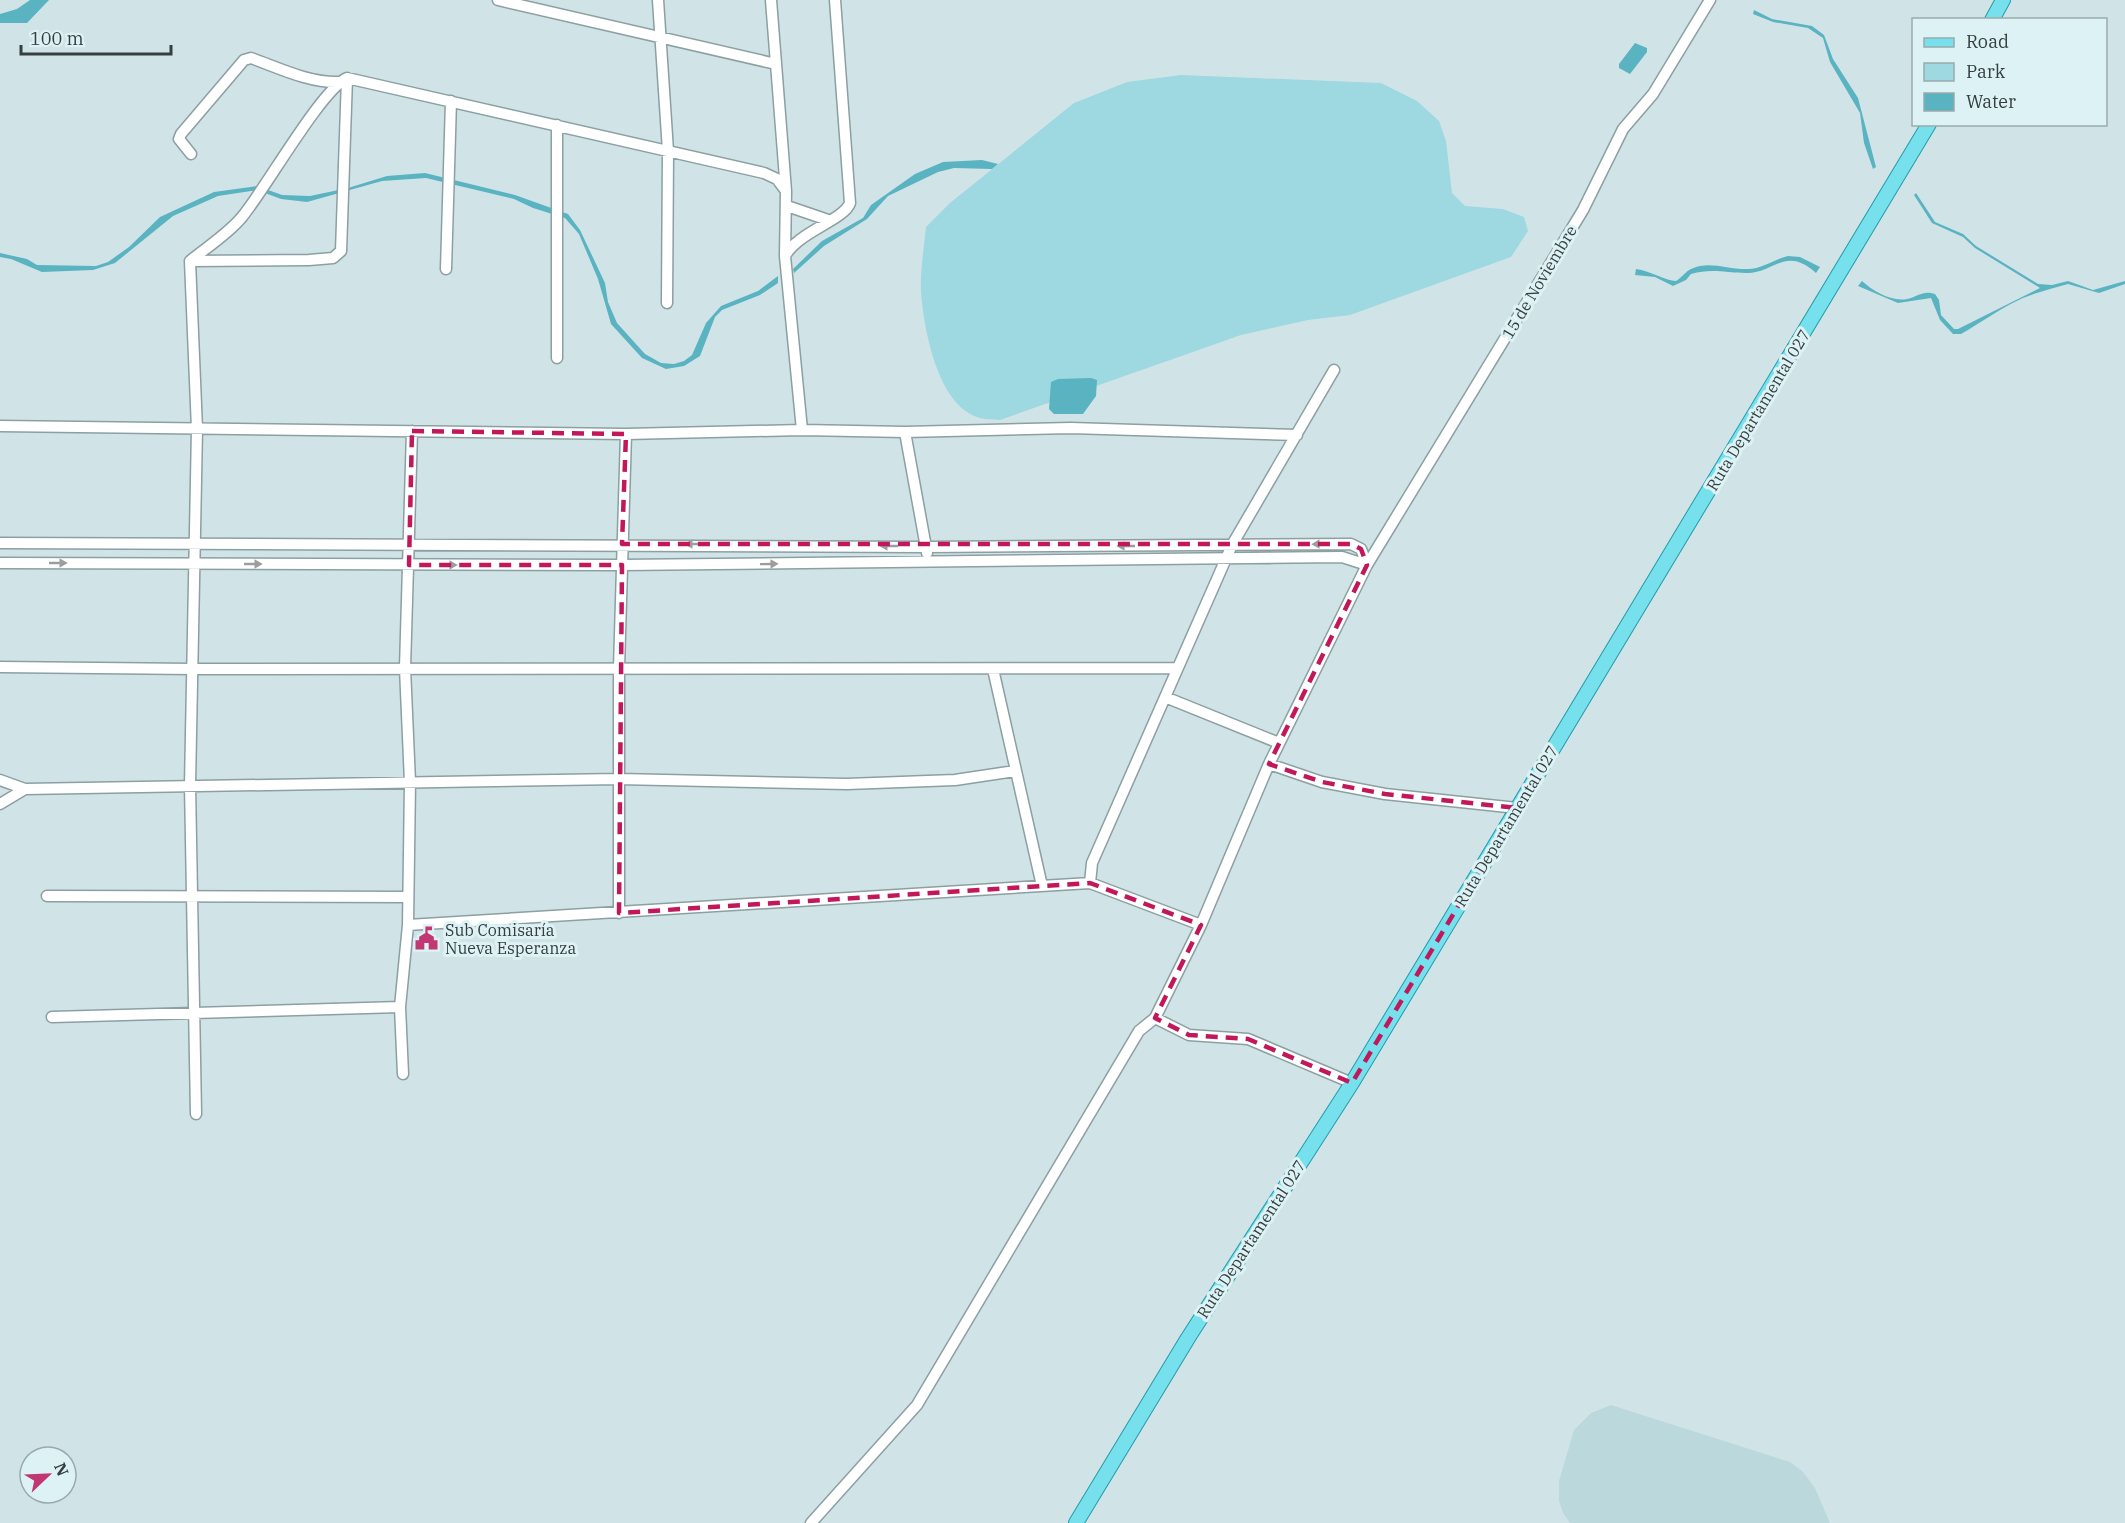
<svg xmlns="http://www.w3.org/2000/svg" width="2125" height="1523" viewBox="0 0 2125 1523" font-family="'IBM Plex Serif',serif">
<rect width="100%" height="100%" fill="#d0e4e8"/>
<!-- built -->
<path fill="#bbd8dc" d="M1611,1405L1790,1462L1803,1472L1815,1488L1830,1523H1570L1563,1513L1559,1501V1481L1574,1430L1591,1413Z"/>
<!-- green -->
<path fill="#9ed8e1" d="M1181,75L1381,83L1417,101L1439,121L1446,141L1452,193L1465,206L1503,209L1524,217L1528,231L1511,257L1350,315L1308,320L1241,335L1000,420C993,419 984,420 977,417C937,403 924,329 921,292C920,271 924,248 926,227L950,203L1074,103L1127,82Z"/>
<!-- water -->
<path fill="#5ab3c1" d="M30,0H49L27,23H0V14L17,9Z
M1754,10L1772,19L1812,26L1824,35L1833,59L1858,98L1876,167L1873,169L1864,143L1860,113L1830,62L1823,38L1808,28L1773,22L1753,14Z
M1635,43L1647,48V52L1630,74L1619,68V64Z
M982,160L998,164L992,169L954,168L938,172L888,196L867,219L824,246L794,273L793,269L822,241L863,218L871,205L915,174L943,162Z
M425,173L515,195L568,214L580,230L605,283L608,302L617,323L645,354L661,363L674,364L684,361L692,355L706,323L721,306L758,291L778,276V283L760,295L722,310L715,317L700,356L684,366L666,369L642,358L611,324L598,279L579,234L565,218L533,208L514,199L426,178L382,181L307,202L281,199L257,190L218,196L173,216L115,263L93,270L42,272L11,259L0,257V253L27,259L37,265L96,266L108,262L129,247L160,217L214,192L257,186L282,195L310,196L348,188L387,176Z
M1916,193L1935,222L1963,234L1976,246L2038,284L2052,285L2068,281L2093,290L2125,281V284L2099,293L2068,284C2053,288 2038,292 2023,298C2002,307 1982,322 1961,334H1953L1940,320L1931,298L1898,303L1858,286L1862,281C1873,291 1891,302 1907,299C1919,296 1923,290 1935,294L1939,300L1941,315L1954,329H1958L2040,288L1975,248L1963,237L1932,223L1914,195Z
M1788,256L1800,257L1820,267L1816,273C1785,245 1774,274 1746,273C1724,273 1713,268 1691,274L1686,280L1673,286L1655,277L1635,275L1636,269C1651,271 1666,281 1676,281C1681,278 1686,271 1691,269C1709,260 1729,270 1748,269C1762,269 1774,259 1788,256Z
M1091,378L1097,380L1096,396L1083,414H1054L1049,409L1051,382L1058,379Z"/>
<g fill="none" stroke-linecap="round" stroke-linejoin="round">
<defs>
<path id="minor" d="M498,0L776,64
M658,0L668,151L667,303
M771,0L786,191
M557,125V358
M191,154L179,139L181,134L244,60L251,58C279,68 309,83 339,82
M787,206L828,220
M190,261L309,260L333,258L341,251L347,78
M446,269L451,101
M0,426L626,434L802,430L905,432L927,553
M802,430L785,256C798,232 844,220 850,203L835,0
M905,432L1071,428L1297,435
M0,543L926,547L1351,544L1361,549L1367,565
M0,563L622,565L1342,557L1367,565
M0,667L193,669L1178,668
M993,669L1042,886
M1165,697L1279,743
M1269,764L1201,925L1155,1018L1189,1035L1248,1039L1352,1083
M0,780L25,789L619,779L847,784L955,780L1015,771
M0,804L25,789
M1517,808L1385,794L1322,782L1269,764L1367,565L1583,210L1623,129L1653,94L1710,0
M1090,883L1092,863L1232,545L1334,370
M47,896L408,897
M619,913V668L626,434
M408,925L1090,883L1201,925
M400,1007L403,1074
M52,1017L400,1007L408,925L410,782L405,668L412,431
M196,1114L190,785L197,429L190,261C207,247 228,234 242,217C266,188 321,90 347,78L764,173L777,179L786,191L785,256
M811,1523L917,1405L1139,1031L1155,1018"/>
<path id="major" d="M1992,20L2003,0
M1076,1523L1188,1338L1352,1083L1929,124"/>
</defs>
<!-- minor casing -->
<use href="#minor" stroke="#8c9fa2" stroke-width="13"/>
<!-- major casing -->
<use href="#major" stroke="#249aa8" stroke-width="16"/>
<!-- minor -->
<use href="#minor" stroke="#fff" stroke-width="10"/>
<!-- major -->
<use href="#major" stroke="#76e0ed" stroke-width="14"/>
</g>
<!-- one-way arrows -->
<defs><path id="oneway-solid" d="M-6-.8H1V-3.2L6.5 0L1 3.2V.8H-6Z" transform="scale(1.5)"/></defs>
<g fill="#9a9e9f">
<use href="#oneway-solid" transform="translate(694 544) rotate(-180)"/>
<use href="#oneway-solid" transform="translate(1321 544) rotate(179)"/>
<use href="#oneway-solid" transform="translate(889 546) rotate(-180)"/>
<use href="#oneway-solid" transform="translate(1126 546) rotate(180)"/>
<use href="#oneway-solid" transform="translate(58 563)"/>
<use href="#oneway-solid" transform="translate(253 564)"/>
<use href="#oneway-solid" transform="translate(769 564) rotate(-1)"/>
<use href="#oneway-solid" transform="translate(448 565)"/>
</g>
<!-- marked area -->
<path fill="none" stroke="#c2185b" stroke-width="4.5" stroke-dasharray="12 8" stroke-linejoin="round" d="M412,431L626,434L622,544H1351L1361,549L1367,565L1269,764L1322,782L1385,794L1517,808L1352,1083L1248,1039L1189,1035L1155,1018L1201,925L1090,883L619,913L622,565H409Z"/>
<!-- icons -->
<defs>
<symbol id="civic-bare" viewBox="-9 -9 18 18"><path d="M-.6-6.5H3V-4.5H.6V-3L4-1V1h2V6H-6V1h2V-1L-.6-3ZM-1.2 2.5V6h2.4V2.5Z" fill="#c13772" stroke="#ddf2f5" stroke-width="2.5" paint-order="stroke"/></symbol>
</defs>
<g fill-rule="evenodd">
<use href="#civic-bare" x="410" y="922" width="33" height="33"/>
</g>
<g text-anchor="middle" stroke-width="6" stroke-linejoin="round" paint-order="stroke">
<!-- street labels -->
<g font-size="16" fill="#363e3f" stroke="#ddf2f5">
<text transform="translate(1539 282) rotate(-59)" y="6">15 de Noviembre</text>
<text transform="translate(1758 410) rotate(-59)" y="6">Ruta Departamental 027</text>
<text transform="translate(1506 826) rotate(-59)" y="6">Ruta Departamental 027</text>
<text transform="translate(1251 1239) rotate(-57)" y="6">Ruta Departamental 027</text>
</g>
<!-- poi labels -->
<g font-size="16" fill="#363e3f" stroke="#ddf2f5" text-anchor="start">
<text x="445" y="936">Sub Comisaría<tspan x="445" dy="18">Nueva Esperanza</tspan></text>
</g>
</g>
<!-- legend -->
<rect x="1912" y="18" width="195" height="108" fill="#ddf2f5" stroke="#9aaaac" stroke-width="1.5"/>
<rect x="1924" y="38" width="30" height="9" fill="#76e0ed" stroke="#9aaaac" stroke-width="1.5"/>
<text x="1966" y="48" font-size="18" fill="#363e3f">Road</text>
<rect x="1924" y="63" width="30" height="18" fill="#9ed8e1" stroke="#9aaaac" stroke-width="1.5"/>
<text x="1966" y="78" font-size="18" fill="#363e3f">Park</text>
<rect x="1924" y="93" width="30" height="18" fill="#5ab3c1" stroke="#9aaaac" stroke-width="1.5"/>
<text x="1966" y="108" font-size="18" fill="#363e3f">Water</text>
<!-- north arrow -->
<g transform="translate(48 1475) rotate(67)"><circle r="28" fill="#ddf2f5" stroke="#9aaaac" stroke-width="1.5"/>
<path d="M0-4.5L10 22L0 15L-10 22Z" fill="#c13772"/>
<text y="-9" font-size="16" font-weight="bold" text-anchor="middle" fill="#363e3f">N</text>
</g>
<!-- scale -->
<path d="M21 45v9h150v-9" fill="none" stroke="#363e3f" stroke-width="3"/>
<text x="30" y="45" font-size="18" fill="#363e3f" stroke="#ddf2f5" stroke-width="4.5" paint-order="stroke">100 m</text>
</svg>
